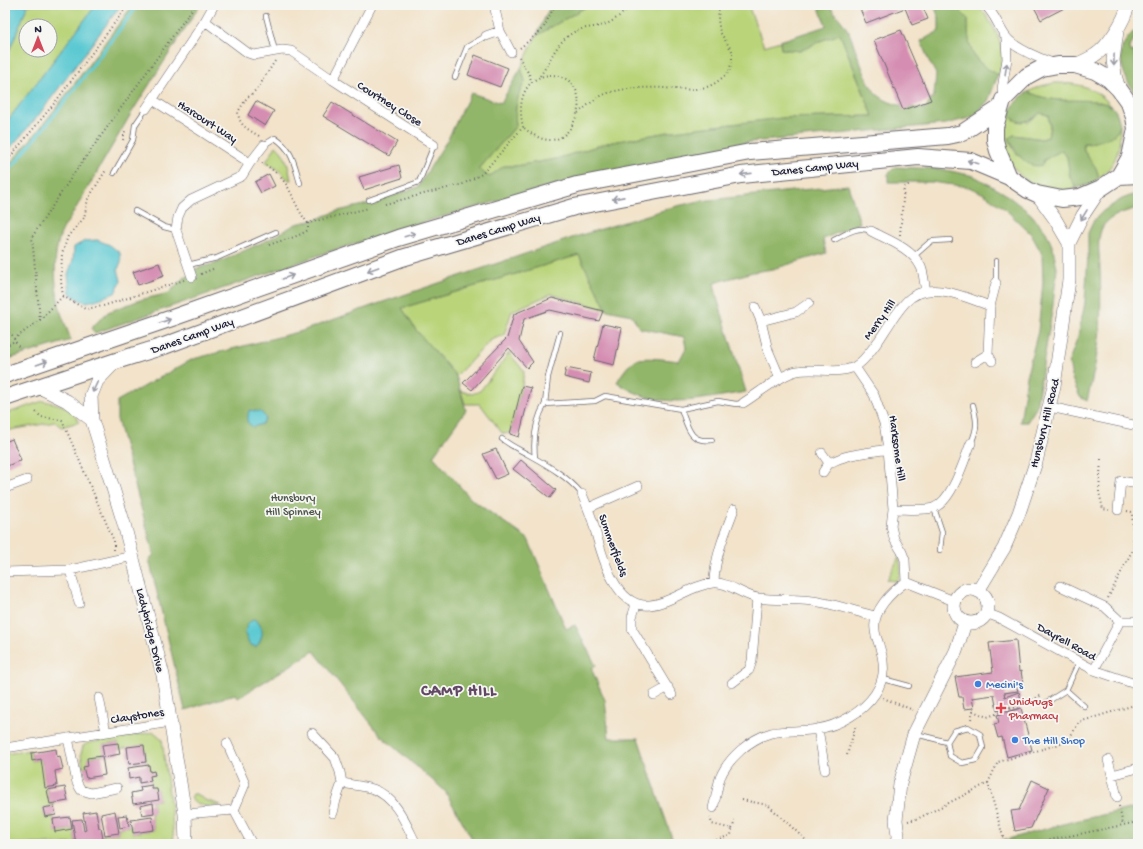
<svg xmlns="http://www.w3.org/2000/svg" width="1143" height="849" viewBox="0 0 1143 849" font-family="'Gochi Hand',sans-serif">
<rect width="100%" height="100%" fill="#f6f6f2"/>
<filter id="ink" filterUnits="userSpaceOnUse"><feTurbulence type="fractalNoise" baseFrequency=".025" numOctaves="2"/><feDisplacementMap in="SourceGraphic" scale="8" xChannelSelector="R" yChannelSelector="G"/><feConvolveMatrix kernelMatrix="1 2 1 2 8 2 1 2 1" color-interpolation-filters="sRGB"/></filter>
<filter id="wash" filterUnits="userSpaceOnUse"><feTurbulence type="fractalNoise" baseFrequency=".012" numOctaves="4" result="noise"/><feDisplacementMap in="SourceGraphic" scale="16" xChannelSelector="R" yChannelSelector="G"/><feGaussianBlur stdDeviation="0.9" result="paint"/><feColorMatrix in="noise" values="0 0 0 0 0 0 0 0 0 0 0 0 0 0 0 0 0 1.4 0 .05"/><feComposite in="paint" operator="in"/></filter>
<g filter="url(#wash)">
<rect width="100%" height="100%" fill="#f2e3ca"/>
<!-- green -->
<path fill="#b9d479" stroke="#6e7b5a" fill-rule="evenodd" d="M28,5H96L5,124V61ZM26,26H50V50H26Z
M589,5H748L764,46L780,41L781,49L800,51L820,41L840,34L873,116L782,118L674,131L607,143L556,159L516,166H504L489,177L479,169L516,126C514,108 517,97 525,81L521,68L536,36Z
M954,5H976C990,16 1005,44 1002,62C1002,66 1000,71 998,75C970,60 968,49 968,19Z
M1055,83C1079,83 1096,87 1112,107L1096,101L1056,100L1040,97L1028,92L1040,86Z
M1040,113L1048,115L1050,126L1048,137L1042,139L1014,135L1009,138L1013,149L1020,157L1044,160L1062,150L1067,157L1070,177L1076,188C1065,192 1056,191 1045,188C1010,179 997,148 1009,115L1012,118L1028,122Z
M1120,126C1120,149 1118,163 1099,178L1096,168L1084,151L1083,143L1089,144L1117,132Z
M276,146C287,155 288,166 291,180H289L277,169L266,162Z
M579,255L607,310L551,294L512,311L504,335L491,340L456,376L416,330L402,308Z
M509,353L524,371L522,386L510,434L502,433L480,404H465L461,391L472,394L480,391Z
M43,401C60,404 71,406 79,422L61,427L55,422L5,431V414Z
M899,557C901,565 902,574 896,581L887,580Z
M154,732L162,739L172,817L174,844H104L102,835L118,833V828L132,826L133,833L154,830L151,814L154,813L152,801L159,800L157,789H152L150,776L155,775L154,772H150L149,766H147L144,745L119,749L118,743L103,745L104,755L88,758V766L83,767L81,754L83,746L88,743Z
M30,750L32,761L41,759L50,804L54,803V806L43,808L45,817L53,816L56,832L74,829L76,844H5V754Z
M193,794H196L205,800L221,805C210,807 198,808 191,798Z"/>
<!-- forest -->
<path fill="#92b669" stroke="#5a6c52" d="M133,5H200L132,112L69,220C50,242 54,287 61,313C64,322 68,331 71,340L5,360V169C52,118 91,60 133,5Z
M551,5H589L536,36Z
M818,5H829C835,14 844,23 849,32C855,46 867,88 879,96C892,106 909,107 925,109L934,95L936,74L928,59L921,41L939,31V18L934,5H954L968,19C968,49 970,60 998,75L988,101L973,117L946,124L750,142L576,179L434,219L325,253L95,333L91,328L108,312L140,300L169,293L182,279L195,273V269L217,263L270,239L296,224L314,220L338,211L368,204L418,187L449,137L460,114L471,93L501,103L521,68L525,81C517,97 514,108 516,126L479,169L489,177L504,166H516L556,159L607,143L674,131L782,118L873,116L840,34L820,41L800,51L781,49L780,41L826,26Z
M1133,32L1137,33L1130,47L1131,52L1134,51L1138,67V99C1128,84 1114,59 1125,42C1127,38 1131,35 1133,32Z
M1028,92C1038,96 1047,99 1058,100C1073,101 1098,98 1111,106C1117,110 1119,119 1120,126C1119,128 1119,130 1117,132C1111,139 1092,144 1083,143L1084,151L1096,168L1099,178L1091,184L1076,188L1070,177L1067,157L1062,150L1044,160L1042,165C1026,170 1014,150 1009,138L1014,135L1042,139L1048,137L1050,126L1048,115L1040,113C1029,121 1020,127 1009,115C1013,105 1018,98 1028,92Z
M895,167L941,169L974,176L1004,193L1031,214L1046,232L1053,248L1057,268L1053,305L1036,408L1027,422H1020L1028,370L1038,331L1043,282L1042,254L1031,234L1004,208L984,194L969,187L931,182H888V174Z
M848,185L860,223L823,239L826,253L773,269L753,272L714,283L717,298L746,392C700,399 658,412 617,382C622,374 627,365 636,360C644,356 670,360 679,361L686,348L684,337L639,328L632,315L607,310L579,255L402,308L416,330L456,376L466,410L433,456L471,499L528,539L566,629L575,625L596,666L591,668L605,700L609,738H638L674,844H475L445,791L381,736L314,651L238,698L235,694L185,710L149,559L154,555L117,419V401L193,359L302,331L377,304L578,236L677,206L700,201Z
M1138,193V208C1126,211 1108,216 1102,228C1096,242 1100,256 1100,270C1101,290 1101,309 1100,329C1098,353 1093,377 1087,401L1080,397L1072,379L1069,361L1078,336L1085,303L1088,255V233L1094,220L1103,211L1122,199Z
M1138,807V844H990L1071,822Z"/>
<!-- water -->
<path fill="#5cc9d2" stroke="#3f7686" d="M5,5H28L5,61Z
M96,5H121L38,116L5,154V124Z
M97,240L110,245L120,253L121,262L118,269L121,281L115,293L95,300L87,302L79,300L70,293L68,274L73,260L74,247L85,241Z
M249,410L261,412L266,418L262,424L253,427L247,422Z
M254,619C265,627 264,637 256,647L249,644L245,634L247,624Z"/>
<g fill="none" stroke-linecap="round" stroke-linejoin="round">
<!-- stream -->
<path stroke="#5cc9d2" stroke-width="3.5" d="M5,173L17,161L63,104L138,5"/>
</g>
<g id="blocks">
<!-- building -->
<path fill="#d58eb2" d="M869,5H922L928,19L912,25L905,8L866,23L860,9Z
M1037,5H1070L1041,20L1034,7Z
M901,30L931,100L903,110L874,40Z
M475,55L508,68L500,87L468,75Z
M256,101L274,111L265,126L248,115Z
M332,102L397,142L389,156L323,116Z
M399,165L402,178L364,190L359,177Z
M269,174L275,186L261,193L255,182Z
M159,263L164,276L138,285L133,272Z
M552,298L603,311L599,321L550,310L524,319L519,341L533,362L527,368L509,348L472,390L463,383L507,338L514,314Z
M603,324L622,328L614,365L594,360Z
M566,368L591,373L589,383L564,377Z
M522,386L531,388L519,437L510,434Z
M12,439L21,460L5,467V442Z
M496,449L508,474L496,479L483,454Z
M521,460L556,490L550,498L513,469Z
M1016,640L1019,672L1021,671L1023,684L1016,685L1018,691L1004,693L1005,697L1019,692L1022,703L997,711L994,695L972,698L974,708L964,709L962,697H959L955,677L993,672L989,643Z
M1021,708L1032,750L1007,757L1002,737L998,738L994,724L999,723L997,715Z
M118,743L120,754L104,757L102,745Z
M144,745L146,762L129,764L127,747Z
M56,749L57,757L60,756L63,769L55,771L57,786L45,788L41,759L32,761L31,753Z
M102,756L105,775L86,778L83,767L88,766L87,758Z
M149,765L150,772L154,771L155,775L150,776L151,781L139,783V777L129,779L128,768Z
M1032,780L1049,788L1031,828L1015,831L1011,811L1019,810Z
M152,785V789H157L159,800L133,804L131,793L141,791L140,787Z
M65,787L68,801L50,804L47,790Z
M153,803L154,813L142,815L140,806Z
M54,806L56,815L45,817L43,808Z
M96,811L99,828H101L104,844H76L72,820L82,819L84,831L86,830L83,813Z
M115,811L119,833L105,835L101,814Z
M127,815L129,826L120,828L118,816Z
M70,817L72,829L55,832L53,819Z
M152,817L154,830L133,833L131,820Z"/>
</g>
</g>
<g filter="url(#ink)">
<use href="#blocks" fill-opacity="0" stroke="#6b666d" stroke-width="1"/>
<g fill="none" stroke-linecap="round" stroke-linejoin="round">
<defs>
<path id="lane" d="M266,16L275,51
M455,77L467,47L486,36
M264,145L275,138C293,150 294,164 300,183
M114,173L133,140L135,125L146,109
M369,200L419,182L434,145
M135,211L164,227L176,230
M834,240C846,234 857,225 871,231
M914,256L930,242L934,241L950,240
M996,261V283
M188,265L217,258L276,232
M560,333L548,377L545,404L595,401L605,396L681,409L718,401L736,404L743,403
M681,409C688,427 689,443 712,440
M502,439C511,446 520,450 529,455C549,466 568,477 582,494
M971,443C978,428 977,421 973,405
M535,458C533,439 535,421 545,404
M934,508L942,532L940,550
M883,679L909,686
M1066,690L1084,706
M1047,702L1066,690L1079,662
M968,727L980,734L983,748L976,760L962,763L950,756L947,742L954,731Z
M916,734L947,742"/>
<path id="street" d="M214,5L205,21L248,53L254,55L282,50L291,51L333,80L372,5
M494,5L500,31L511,52
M985,5C995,14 998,26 1006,37C1014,48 1041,59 1055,64
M486,36L500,31
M333,80L434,145
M153,100L250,163L264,145
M1003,100L1002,89L1007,59L1006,38
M146,109L205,21
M871,231C888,240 912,248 921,267C924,274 924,283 926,291
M192,277L176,230L178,217L182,208L191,200L242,176L250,163
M755,307L761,321
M992,361L988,354L990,306L996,283
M975,362L988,354
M855,367L874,395L884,423L888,449L893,509L891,526L894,539L902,552L905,560L906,582
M780,378L768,350L761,321L796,312L809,303
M743,403C758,394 781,374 797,371C815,367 837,375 854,367C864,362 872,349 879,340C887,328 895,314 905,303C928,278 964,297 990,306
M1050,407L1138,426
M822,453L829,463
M823,472C825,469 827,465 830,463C847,453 869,453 888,449
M5,488L27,480
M582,494C586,504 591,515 594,526C601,552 614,609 650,605C672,603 690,585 713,583C727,581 745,597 758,598C778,601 799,598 819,602C838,605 856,612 875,616
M588,508L638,486
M893,509C906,509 921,511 933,508C952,502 964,460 971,443
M1118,510L1121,481L1138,484
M70,570L79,603
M5,572L70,570L133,556
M714,582C715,556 725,533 734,509
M906,582L954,601
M1060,586L1105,607L1120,621H1138
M636,605L632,617V629L672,695
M986,613L999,618L1094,670L1138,685
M1094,670L1120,621
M732,683L749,670L752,661L757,598
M654,695L668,687
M99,698L106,732
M818,729L825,770
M312,733L335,758L340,772L342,783L336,800L333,813
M68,738L77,783L81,790L91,793L117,788
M227,743L245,784L234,810L252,844
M5,748L171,722
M1108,760L1112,775L1138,768
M1112,775L1117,797
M342,783C352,785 363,786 373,789C396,797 406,824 416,844
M713,808C716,798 717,788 720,778C728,758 750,739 771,733C785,730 802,732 817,729C838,726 863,712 875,694C886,677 885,663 879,645C878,640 875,635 875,630C872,611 891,592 906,582
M185,814L234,810"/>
<path id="secondary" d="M1117,31L1113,60L1115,75L1119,89
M1075,65C1082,62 1089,59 1095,55C1108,47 1125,20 1128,5
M1037,194L1055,219L1069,243
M116,361L97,381L91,396L92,420L124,524L163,675L185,814L186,844
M39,387L67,401L92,420
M954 606a17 17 0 1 1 34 0a17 17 0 1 1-34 0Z
M978,591L1004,548L1019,513L1036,462L1054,386L1069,280V243L1083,215L1101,188
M897,844L898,836L896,820L900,784L914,734L956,651L965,623"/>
<path id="highway" d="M1058,65H1075L1095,71L1109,79L1119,89L1129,103L1134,117L1136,129L1130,157L1119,176L1101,188L1080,197L1062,199L1037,194L1028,190L1009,177L998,151L995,140V127L1003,100L1027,76L1042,68Z
M1119,176L1138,175
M5,375L175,317L398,238L577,185L750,152L948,136L962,133L1000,108
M5,398L116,361L164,346L402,258L574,207L741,175L918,157L971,161L1009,177"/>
</defs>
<!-- lane casing -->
<use href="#lane" stroke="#6b666d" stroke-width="6"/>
<!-- street casing -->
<use href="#street" stroke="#6b666d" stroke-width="10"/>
<!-- secondary casing -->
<use href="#secondary" stroke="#6b666d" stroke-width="14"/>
<!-- highway casing -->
<use href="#highway" stroke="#6b666d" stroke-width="18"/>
<!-- path -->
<path stroke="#6b666d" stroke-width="2" stroke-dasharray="1 3" stroke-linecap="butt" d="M520,48L543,29L555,5
M519,57L529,74L532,83
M540,76C552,59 555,43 574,32C583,27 593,28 603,25C614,22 623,13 631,5
M578,113C586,107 593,100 603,95C618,88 646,87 663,88C678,89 692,91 706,87C715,85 723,77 729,72L732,60V51L720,32L718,20L719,5
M259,136C248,129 239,126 238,112L246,99L258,88L275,61
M123,140L125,131
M5,163L53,105L128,5
M262,163C273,169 283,178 289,189C295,201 299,213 308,223
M385,204L463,184L482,174L523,127C521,118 520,109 522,100C530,60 592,70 576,117C573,125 567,135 559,138C546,144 532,135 523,127
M900,235L904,188L911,183
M269,245C283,239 295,239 308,230V223L369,208
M201,274L215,268
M63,296L85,309L103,306L184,280
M63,296L61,282L62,254L68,236L84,218L88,199L106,170
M40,320L32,237L75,172L195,5
M5,331L12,335L19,348
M14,339L40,320L63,296
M5,346L15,341
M36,412L41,417L62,420L114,541V551
M1101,459L1099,492L1103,509L1109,510
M1127,511L1132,512L1134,547
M1108,598L1134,547L1138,549
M883,698L913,710
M971,719L973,711L987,717L1022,705L1042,695
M847,755L856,725
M988,783L998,762L1067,742L1079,722L1138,704
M742,800L768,805L810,844
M1119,806L1123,825
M710,817L712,824L732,829L735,821
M908,821L919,818L988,783L1005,844
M705,844L731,835L732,829
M1030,844L1138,822"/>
<!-- lane -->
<use href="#lane" stroke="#fff" stroke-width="4.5"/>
<!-- street -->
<use href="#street" stroke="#fff" stroke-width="9"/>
<!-- secondary -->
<use href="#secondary" stroke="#fff" stroke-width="13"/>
<!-- highway -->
<use href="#highway" stroke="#fff" stroke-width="16"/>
</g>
<!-- one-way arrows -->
<defs><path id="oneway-shaft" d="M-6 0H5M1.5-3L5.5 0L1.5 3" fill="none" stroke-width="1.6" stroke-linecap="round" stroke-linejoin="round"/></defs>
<g stroke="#9c9ca7">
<use href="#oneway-shaft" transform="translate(1114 60) rotate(91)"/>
<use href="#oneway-shaft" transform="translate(1006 69) rotate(-81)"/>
<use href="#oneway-shaft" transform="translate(973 162) rotate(-164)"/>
<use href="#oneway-shaft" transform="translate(746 174) rotate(173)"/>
<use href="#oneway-shaft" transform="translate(618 198) rotate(169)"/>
<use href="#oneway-shaft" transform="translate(1084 215) rotate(121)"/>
<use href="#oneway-shaft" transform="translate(410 235) rotate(-17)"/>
<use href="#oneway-shaft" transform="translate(373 269) rotate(160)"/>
<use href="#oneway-shaft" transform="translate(288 277) rotate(-20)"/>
<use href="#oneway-shaft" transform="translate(165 321) rotate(-19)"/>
<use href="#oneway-shaft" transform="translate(42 363) rotate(-19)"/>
<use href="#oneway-shaft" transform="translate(95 387) rotate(115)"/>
</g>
</g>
<!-- markers -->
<g fill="#3f7fe0" stroke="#f6f6f2" stroke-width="1.5">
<circle cx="978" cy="684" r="4"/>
<circle cx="1015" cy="740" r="4"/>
</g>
<path fill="#e0444e" stroke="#f6f6f2" stroke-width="1.5" d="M999 702h4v4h4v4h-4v4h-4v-4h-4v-4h4z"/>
<g text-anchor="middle" stroke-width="3.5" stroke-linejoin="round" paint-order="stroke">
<!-- street labels -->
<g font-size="12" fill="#22223b" stroke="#f6f6f2">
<text transform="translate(390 103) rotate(32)" y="4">Courtney Close</text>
<text transform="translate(208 121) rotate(33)" y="4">Harcourt Way</text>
<text transform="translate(815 167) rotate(-6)" y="4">Danes Camp Way</text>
<text transform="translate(498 229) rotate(-17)" y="4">Danes Camp Way</text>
<text transform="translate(879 319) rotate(-54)" y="4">Merry Hill</text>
<text transform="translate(192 335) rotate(-20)" y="4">Danes Camp Way</text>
<text transform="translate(1044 423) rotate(-76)" y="4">Hunsbury Hill Road</text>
<text transform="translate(898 448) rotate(82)" y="4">Harksome Hill</text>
<text transform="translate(614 545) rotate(70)" y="4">Summerfields</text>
<text transform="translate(151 630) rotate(76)" y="4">Ladybridge Drive</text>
<text transform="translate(1067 641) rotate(29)" y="4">Dayrell Road</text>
<text transform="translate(137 715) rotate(-9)" y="4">Claystones</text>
</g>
<!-- park labels -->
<g font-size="12" fill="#4f574e" stroke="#f6f6f2">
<text x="293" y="501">Hunsbury<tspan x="293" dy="14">Hill Spinney</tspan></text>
</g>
<!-- shop labels -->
<g font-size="12" fill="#366cbe" stroke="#f6f6f2" text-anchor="start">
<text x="986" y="688">Mecini's</text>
<text x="1023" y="744">The Hill Shop</text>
</g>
<!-- health labels -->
<g font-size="12" fill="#be3a42" stroke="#f6f6f2" text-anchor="start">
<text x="1009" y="705">Unidrugs<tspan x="1009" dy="14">Pharmacy</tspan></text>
</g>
<!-- district labels -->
<g font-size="16" font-weight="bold" letter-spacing="1" fill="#614865" stroke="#f6f6f2">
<text x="459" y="695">CAMP HILL</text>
</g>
</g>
<!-- margin -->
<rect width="1143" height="849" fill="none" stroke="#f6f6f2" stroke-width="20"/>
<!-- north arrow -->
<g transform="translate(38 38)"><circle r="19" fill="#f6f6f2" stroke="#a1a1a9"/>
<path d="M0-3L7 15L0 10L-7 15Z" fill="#d1495b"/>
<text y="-6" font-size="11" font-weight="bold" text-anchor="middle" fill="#22223b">N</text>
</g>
</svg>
